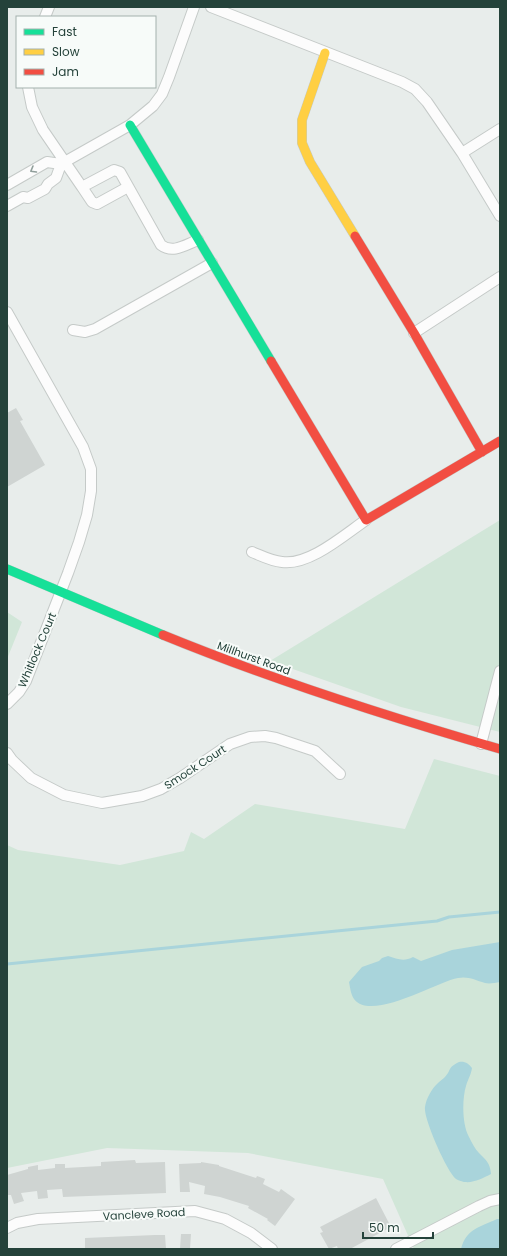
<svg xmlns="http://www.w3.org/2000/svg" width="507" height="1256" viewBox="0 0 507 1256" font-family="Poppins,sans-serif">
<rect width="100%" height="100%" fill="#e8edeb"/>
<!-- green -->
<path fill="#d1e6d8" d="M500,520V732L401,707L270,661Z
M7,612L22,622L7,659Z
M434,759L500,776V1249H414L383,1179L248,1153L107,1148L7,1168V845L18,850L120,865L184,851L191,832L204,839L255,804L405,829Z"/>
<!-- water -->
<path fill="#a9d4db" d="M500,942V982C495,983 489,984 485,983C475,980 468,976 458,978C436,982 371,1022 354,999C351,995 350,987 349,982L362,967L379,961L382,958L388,956C397,959 404,962 413,957L421,961L452,950Z
M459,1062C465,1061 469,1064 472,1068C471,1075 468,1079 466,1086C462,1099 462,1125 469,1137C472,1143 475,1149 479,1153C486,1160 490,1163 491,1174C483,1178 474,1183 465,1182C463,1182 458,1180 456,1179C447,1172 423,1118 425,1107C426,1099 432,1088 438,1083C440,1081 443,1079 445,1077C452,1069 447,1068 459,1062Z
M497,1219H500V1249H461C466,1229 480,1227 497,1219Z"/>
<g fill="none" stroke-linecap="round" stroke-linejoin="round">
<!-- stream -->
<path stroke="#a9d4db" stroke-width="3" d="M7,964L437,921L449,917L500,912"/>
</g>
<!-- building -->
<path fill="#cfd4d2" d="M16,408L23,420L20,421L45,465L7,487V413Z
M135,1160L136,1163L165,1162L166,1193L63,1197L62,1189L47,1190L48,1198L38,1199L37,1191L21,1193L24,1201L14,1204L11,1195H7V1175L28,1169V1167L38,1165V1170L55,1168V1164H65V1168L101,1166V1162Z
M201,1162L219,1165V1166L256,1178L257,1176L265,1179L263,1184L279,1192L281,1189L295,1199L275,1226L267,1220L268,1219L248,1208L249,1206L220,1197L204,1194L205,1186L189,1182L190,1192H180L179,1164L201,1163Z
M376,1198L391,1227L350,1249H338L337,1246L329,1249L320,1233L323,1232L320,1227Z
M181,1234H191L190,1249H180Z
M155,1235H165L166,1249H85V1238Z"/>
<g fill="none" stroke-linecap="round" stroke-linejoin="round">
<defs>
<path id="street" d="M211,7L402,82L415,89L427,102L462,153L500,216
M45,17L49,7
M28,87L32,107L43,130L82,187L114,170L120,172L161,245C173,254 185,245 198,240
M462,153L500,129
M7,185L47,162L61,164L130,125L153,106L162,94L169,77L194,7
M82,187L92,202L97,204L128,187
M7,206L23,197L28,198L45,189L48,184L56,178L61,164
M7,312L83,447L91,469V491L87,515L79,542L68,573L26,681L19,692L7,704
M73,330L85,332L95,329L212,263
M414,333L500,277
M252,552C262,556 271,561 282,562C309,566 344,535 366,520
M481,744L500,671
M7,753L12,760L31,778L64,795L102,803L142,796L161,789L180,778L230,744L250,737L265,736L276,738L315,751L340,774
M7,1228L17,1223L38,1219L195,1211L225,1219L251,1233L272,1249
M396,1249L479,1206L490,1201L500,1199"/>
<path id="fast" d="M130,125L271,361
M7,569L163,635"/>
<path id="slow" d="M325,53L302,120V143L310,162L355,236"/>
<path id="jam" d="M355,236L414,333L482,452
M271,361L366,520L500,441
M163,635C273,680 386,716 500,749"/>
</defs>
<!-- street casing -->
<use href="#street" stroke="#c5cac8" stroke-width="12"/>
<!-- fast casing -->
<use href="#fast" stroke="#c3cbc8" stroke-width="10"/>
<!-- slow casing -->
<use href="#slow" stroke="#c3cbc8" stroke-width="10"/>
<!-- jam casing -->
<use href="#jam" stroke="#c3cbc8" stroke-width="10"/>
<!-- street -->
<use href="#street" stroke="#fcfcfc" stroke-width="10"/>
<!-- fast -->
<use href="#fast" stroke="#16e098" stroke-width="9"/>
<!-- slow -->
<use href="#slow" stroke="#ffcf43" stroke-width="9"/>
<!-- jam -->
<use href="#jam" stroke="#f24e42" stroke-width="9"/>
</g>
<!-- one-way arrows -->
<defs><path id="oneway-chevron" d="M-2-3.5L2.5 0L-2 3.5" fill="none" stroke-width="1.6" stroke-linecap="round" stroke-linejoin="round"/></defs>
<use stroke="#909f9b" href="#oneway-chevron" transform="translate(33 170) rotate(150)"/>
<g text-anchor="middle" stroke-width="4" stroke-linejoin="round" paint-order="stroke">
<!-- street labels -->
<g font-size="11" fill="#24423a" stroke="#f7fbf9">
<text transform="translate(37 650) rotate(-67)" y="4">Whitlock Court</text>
<text transform="translate(254 658) rotate(20)" y="4">Millhurst Road</text>
<text transform="translate(195 767) rotate(-33)" y="4">Smock Court</text>
<text transform="translate(144 1214) rotate(-3)" y="4">Vancleve Road</text>
</g>
</g>
<!-- border -->
<rect width="507" height="1256" fill="none" stroke="#24423a" stroke-width="16"/>
<!-- legend -->
<rect x="16" y="16" width="140" height="72" fill="#f7fbf9" stroke="#a3b1ad"/>
<rect x="24" y="29" width="20" height="6" fill="#16e098" stroke="#a3b1ad"/>
<text x="52" y="36" font-size="12" fill="#24423a">Fast</text>
<rect x="24" y="49" width="20" height="6" fill="#ffcf43" stroke="#a3b1ad"/>
<text x="52" y="56" font-size="12" fill="#24423a">Slow</text>
<rect x="24" y="69" width="20" height="6" fill="#f24e42" stroke="#a3b1ad"/>
<text x="52" y="76" font-size="12" fill="#24423a">Jam</text>
<!-- scale -->
<path d="M363 1232v6h70v-6" fill="none" stroke="#24423a" stroke-width="2"/>
<text x="369" y="1232" font-size="12" fill="#24423a" stroke="#f7fbf9" stroke-width="3" paint-order="stroke">50 m</text>
</svg>
